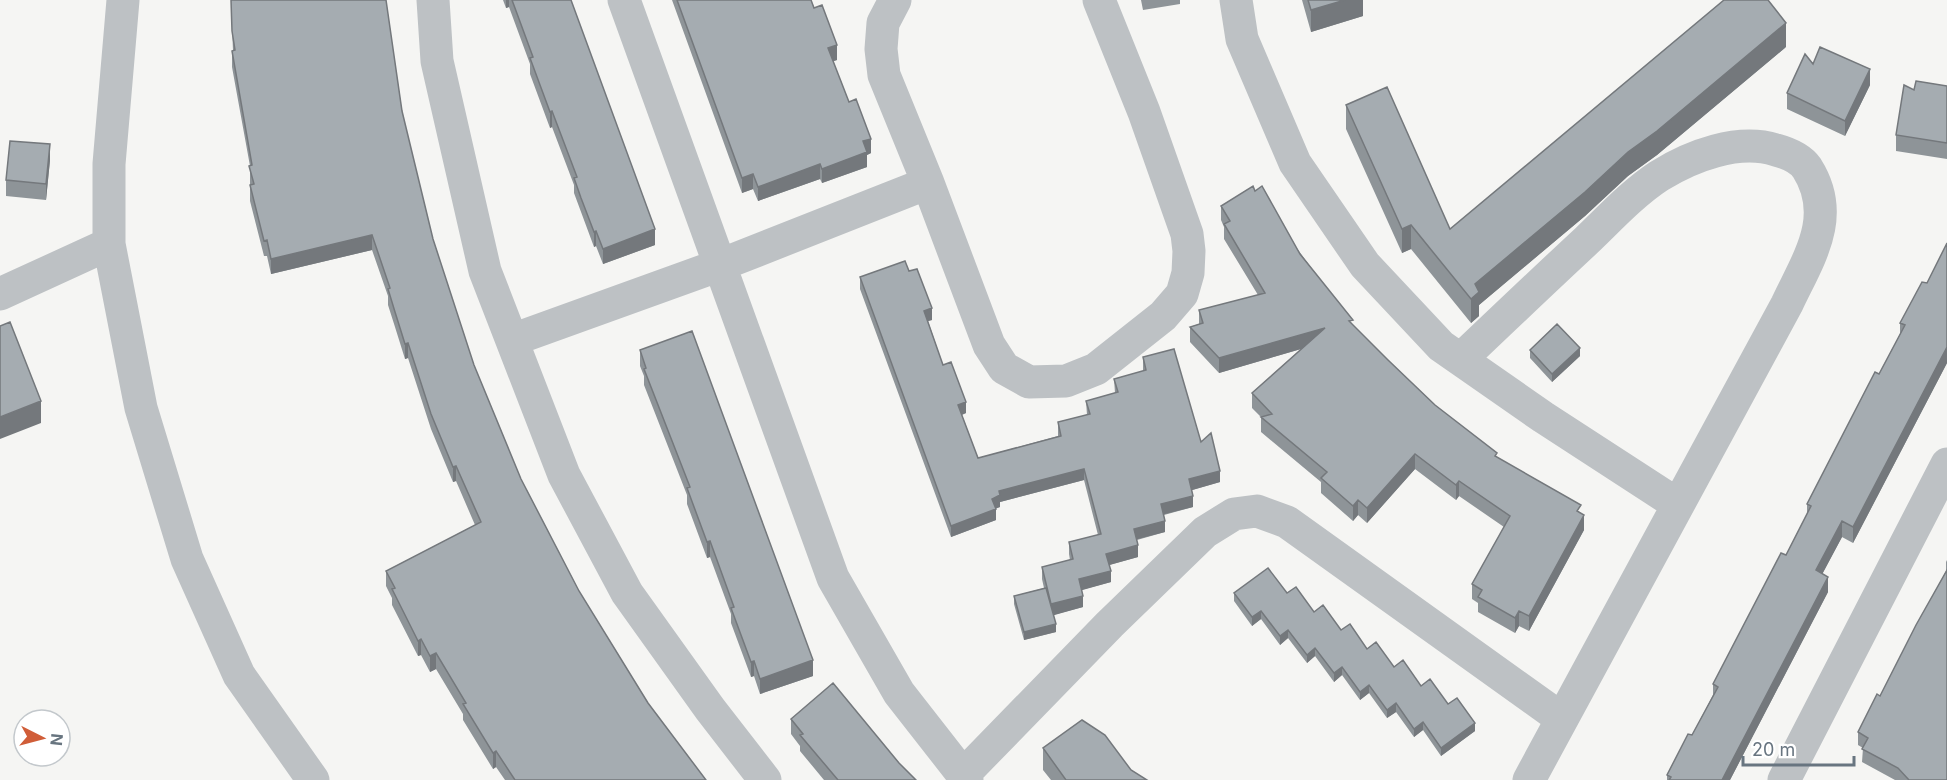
<svg xmlns="http://www.w3.org/2000/svg" width="1947" height="780" viewBox="0 0 1947 780" font-family="Inter,sans-serif">
<rect width="100%" height="100%" fill="#f5f5f3"/>
<g fill="none" stroke-linecap="round" stroke-linejoin="round">
<!-- street -->
<path stroke="#bdc1c4" stroke-width="33" d="M123,0L109,164V244L141,408L187,559L239,675L313,780
M433,0L437,61L485,271L564,475L627,593L710,709L765,780
M624,0L833,578L899,693L967,780
M895,0L883,23L881,49L884,75L928,183L989,345L1004,368L1029,382L1066,381L1096,369L1163,316L1182,294L1188,273L1189,251L1187,234L1144,112L1099,0
M1236,0L1242,39L1295,163L1365,265L1441,346L1543,417L1677,504
M0,294L109,244
M512,340L720,265L928,183
M1461,359C1503,319 1545,279 1587,240C1610,218 1633,193 1659,176C1691,156 1738,138 1776,150C1787,153 1800,158 1807,168C1838,217 1808,259 1787,304L1529,780
M963,775L1110,624L1205,532L1234,514L1257,511L1287,522L1562,719
M1784,780L1947,464"/>
</g>
<!-- wall -->
<path fill="#8e9498" d="M231,0H386L402,111L433,239L474,365L521,479L579,591L648,703L706,780H505L496,767L493,769L463,720V714L436,669L430,672L421,655L418,656L392,605V598L386,586V571L475,525L456,481L453,482L431,429L408,358L405,359L395,327L388,305V296L372,250L271,274L267,256H264L250,201V166L232,67V51H233Z
M503,0H571L655,245L603,264L596,246L594,247L574,193V185L552,127L550,128L530,74V64L509,7L506,8Z
M672,0H811L837,60L833,61L849,102L871,153L867,155V167L822,183L820,179L758,201L753,189L742,193Z
M1141,0H1180V4L1143,10Z
M1302,0H1363V16L1311,32Z
M1786,47L1657,155L1628,176L1585,216L1479,305V316L1471,323L1411,249L1402,253L1346,129V105L1450,229Z
M1813,64L1870,85L1845,136L1787,109V93Z
M1947,86V159L1896,151V135L1914,90Z
M50,160L46,200L6,196V180Z
M1255,191L1353,325L1388,360L1435,405L1497,458L1581,513L1584,530L1529,631L1519,626L1515,633L1478,612V603L1472,599V584L1504,527L1459,496L1456,500L1415,469L1367,523L1358,515L1353,521L1321,493V482L1261,432V417L1252,408V393L1301,349L1219,373L1190,342V327L1199,324V310L1258,295L1224,239V227L1221,220V206Z
M1947,243V363L1853,543L1842,537L1822,574L1828,592L1730,780H1667V775L1692,735L1713,695V684L1786,555L1807,514V504L1879,374L1900,334V323L1927,283Z
M909,271L932,320L928,321L943,365L966,413L962,415L978,458L1058,436V422L1087,415L1086,401L1115,393L1114,379L1143,371V357L1201,442L1220,482L1192,490L1193,507L1164,515L1165,532L1137,540L1138,557L1109,565L1111,582L1081,590L1083,607L1053,615L1056,632L1024,640L1014,604V596L1044,588L1042,579V567L1070,560L1069,554V542L1098,535L1084,480L1000,502V507L996,508V520L951,537L860,289V277Z
M640,350L813,676L760,694L754,676L751,677L731,623V614L710,557L707,558L687,504V495L644,385V376L640,366Z
M1530,350L1580,356L1552,382L1530,358Z
M1947,560V780H1895L1862,762L1863,748L1858,745V732L1880,696L1946,571V562Z
M1234,593H1287L1448,704L1475,731L1441,756L1423,730L1414,737L1396,712L1387,718L1369,693L1360,700L1342,675L1334,682L1315,656L1307,663L1288,638L1280,645L1261,619L1252,626L1234,601Z
M791,719L899,763L916,780H824L800,751V746L791,734Z
M1043,748L1131,770L1147,780H1051L1043,770Z"/>
<!-- shaded-wall -->
<path fill="#74787c" d="M506,0H509V7L506,8Z
M1345,0H1363V16L1311,32V10Z
M1786,23V47L1657,155L1628,176L1585,216L1479,305V316L1471,323V299L1475,284L1628,152Z
M837,45V60L828,63V48Z
M1870,69V85L1845,136V121Z
M552,111V127L550,128V112Z
M871,139V153L867,155V167L822,183V169L863,141Z
M50,144V160L46,200V184Z
M820,164V179L758,201V187Z
M753,174V189L742,193V178Z
M1411,225V249L1402,253V229Z
M655,229V245L603,264V249Z
M596,231V246L594,247V232Z
M372,235V250L271,274V259Z
M932,308V320L924,322V311Z
M1325,328V342L1219,373V358Z
M408,343V358L405,359V344Z
M1947,347V363L1853,543V527Z
M1580,348V356L1552,382V374Z
M41,401V423L0,439V417Z
M966,402V413L958,416V405Z
M1415,454V469L1367,523V508Z
M456,466V481L453,482V467Z
M1084,469V480L1000,502V507L992,510V499L999,491Z
M1220,471V482L1189,491V479Z
M1459,481V496L1456,500V485Z
M1193,496V507L1161,515V504Z
M1358,500V515L1353,521V506Z
M996,509V520L951,537V526Z
M1584,515V530L1529,631V616Z
M1165,521V532L1134,540V529Z
M1842,521V537L1816,586V570Z
M710,541V557L707,558V542Z
M1138,545V557L1106,566V554Z
M1111,571V582L1079,591V579Z
M1828,577V592L1730,780H1722Z
M1083,596V607L1051,616V604Z
M1261,611V619L1252,626V617Z
M1519,611V626L1515,633V618Z
M1056,624V632L1024,640V632Z
M1288,630V638L1280,645V636Z
M421,639V655L418,656V641Z
M1315,648V656L1307,663V655Z
M436,653V669L430,672V656Z
M813,660V676L760,694V679Z
M754,661V676L751,677V662Z
M1342,667V675L1334,682V673Z
M1369,685V693L1360,700V692Z
M1396,703V712L1387,718V710Z
M1423,722V730L1414,737V729Z
M1475,723V731L1441,756V748Z
M496,751V767L493,769V753Z"/>
<!-- building -->
<path fill="#a5acb1" stroke="#74787c" stroke-width="1.5" d="M231,0H386L402,111L433,239L474,365L521,479L579,591L648,703L706,780H515L496,751L493,753L463,704L466,703L436,653L430,656L421,639L418,641L392,589L395,588L386,571L481,522L456,466L453,467L431,414L408,343L405,344L395,312L388,289L390,288L372,235L271,259L267,240L264,241L250,185L254,184L249,166L252,165L232,51L235,50L232,31Z
M512,0H571L655,229L603,249L596,231L594,232L581,198L574,178L577,177L552,111L550,112L530,58L533,57Z
M677,0H811L814,8L822,5L837,45L828,48L849,102L856,99L871,139L863,141L867,152L822,169L820,164L758,187L753,174L742,178Z
M1308,0H1345L1311,10Z
M1724,0H1768L1786,23L1657,131L1628,152L1585,192L1475,284L1479,292L1471,299L1411,225L1402,229L1346,105L1387,87L1450,229Z
M1820,47L1870,69L1845,121L1787,93L1805,54L1813,64Z
M1916,81L1947,86V143L1896,135L1904,85L1914,90Z
M10,141L50,144L46,184L6,180Z
M1253,186L1255,191L1262,186L1300,254L1353,320L1349,321L1388,360L1435,405L1497,453L1495,456L1581,505L1577,511L1584,515L1529,616L1519,611L1515,618L1478,597L1482,590L1472,584L1510,516L1459,481L1456,485L1415,454L1367,508L1358,500L1353,506L1321,478L1327,472L1261,417L1272,414L1252,393L1325,328L1219,358L1190,327L1203,323L1199,310L1265,293L1224,224L1230,221L1221,206Z
M1947,243V347L1853,527L1842,521L1816,570L1828,577L1722,780H1669L1671,777L1667,775L1688,734L1692,735L1718,687L1713,684L1781,553L1786,555L1811,506L1807,504L1875,372L1879,374L1905,325L1900,323L1922,282L1927,283Z
M905,261L909,271L917,269L932,308L924,311L943,365L951,362L966,402L958,405L978,458L1061,436L1058,422L1090,414L1086,401L1118,392L1114,379L1146,370L1143,357L1174,349L1201,442L1211,433L1220,471L1189,479L1193,496L1161,504L1165,521L1134,529L1138,545L1106,554L1111,571L1079,579L1083,596L1051,604L1042,567L1073,559L1069,542L1101,534L1084,469L999,491L1000,495L992,499L996,509L951,526L860,277Z
M10,322L41,401L0,417V326Z
M1557,324L1580,348L1552,374L1530,350Z
M692,331L813,660L760,679L754,661L751,662L731,608L734,607L710,541L707,542L687,488L690,487L644,369L646,368L640,350Z
M1268,568L1287,593L1296,587L1314,612L1323,605L1341,630L1350,624L1367,649L1376,642L1394,667L1403,660L1421,686L1430,679L1448,704L1457,698L1475,723L1441,748L1423,722L1414,729L1396,703L1387,710L1369,685L1360,692L1342,667L1334,673L1315,648L1307,655L1288,630L1280,636L1261,611L1252,617L1234,593Z
M1947,570V780H1909L1898,768L1862,749L1868,738L1858,732L1877,694L1880,696L1916,625Z
M1046,588L1056,624L1024,632L1014,596Z
M833,683L899,763L916,780H838L800,735L803,734L791,719Z
M1082,720L1105,735L1131,770L1147,780H1066L1043,748Z"/>
<!-- north arrow -->
<g transform="translate(42 738) rotate(96)"><circle r="28" fill="#ffffff" stroke="#c3c8cc" stroke-width="1.5"/>
<path d="M0-4.5L10 22L0 15L-10 22Z" fill="#d05d38"/>
<text y="-9" font-size="16" font-weight="bold" text-anchor="middle" fill="#687580">N</text>
</g>
<!-- scale -->
<path d="M1743 756v9h111v-9" fill="none" stroke="#687580" stroke-width="3"/>
<text x="1752" y="756" font-size="18" fill="#687580" stroke="#ffffff" stroke-width="4.5" paint-order="stroke">20 m</text>
</svg>
